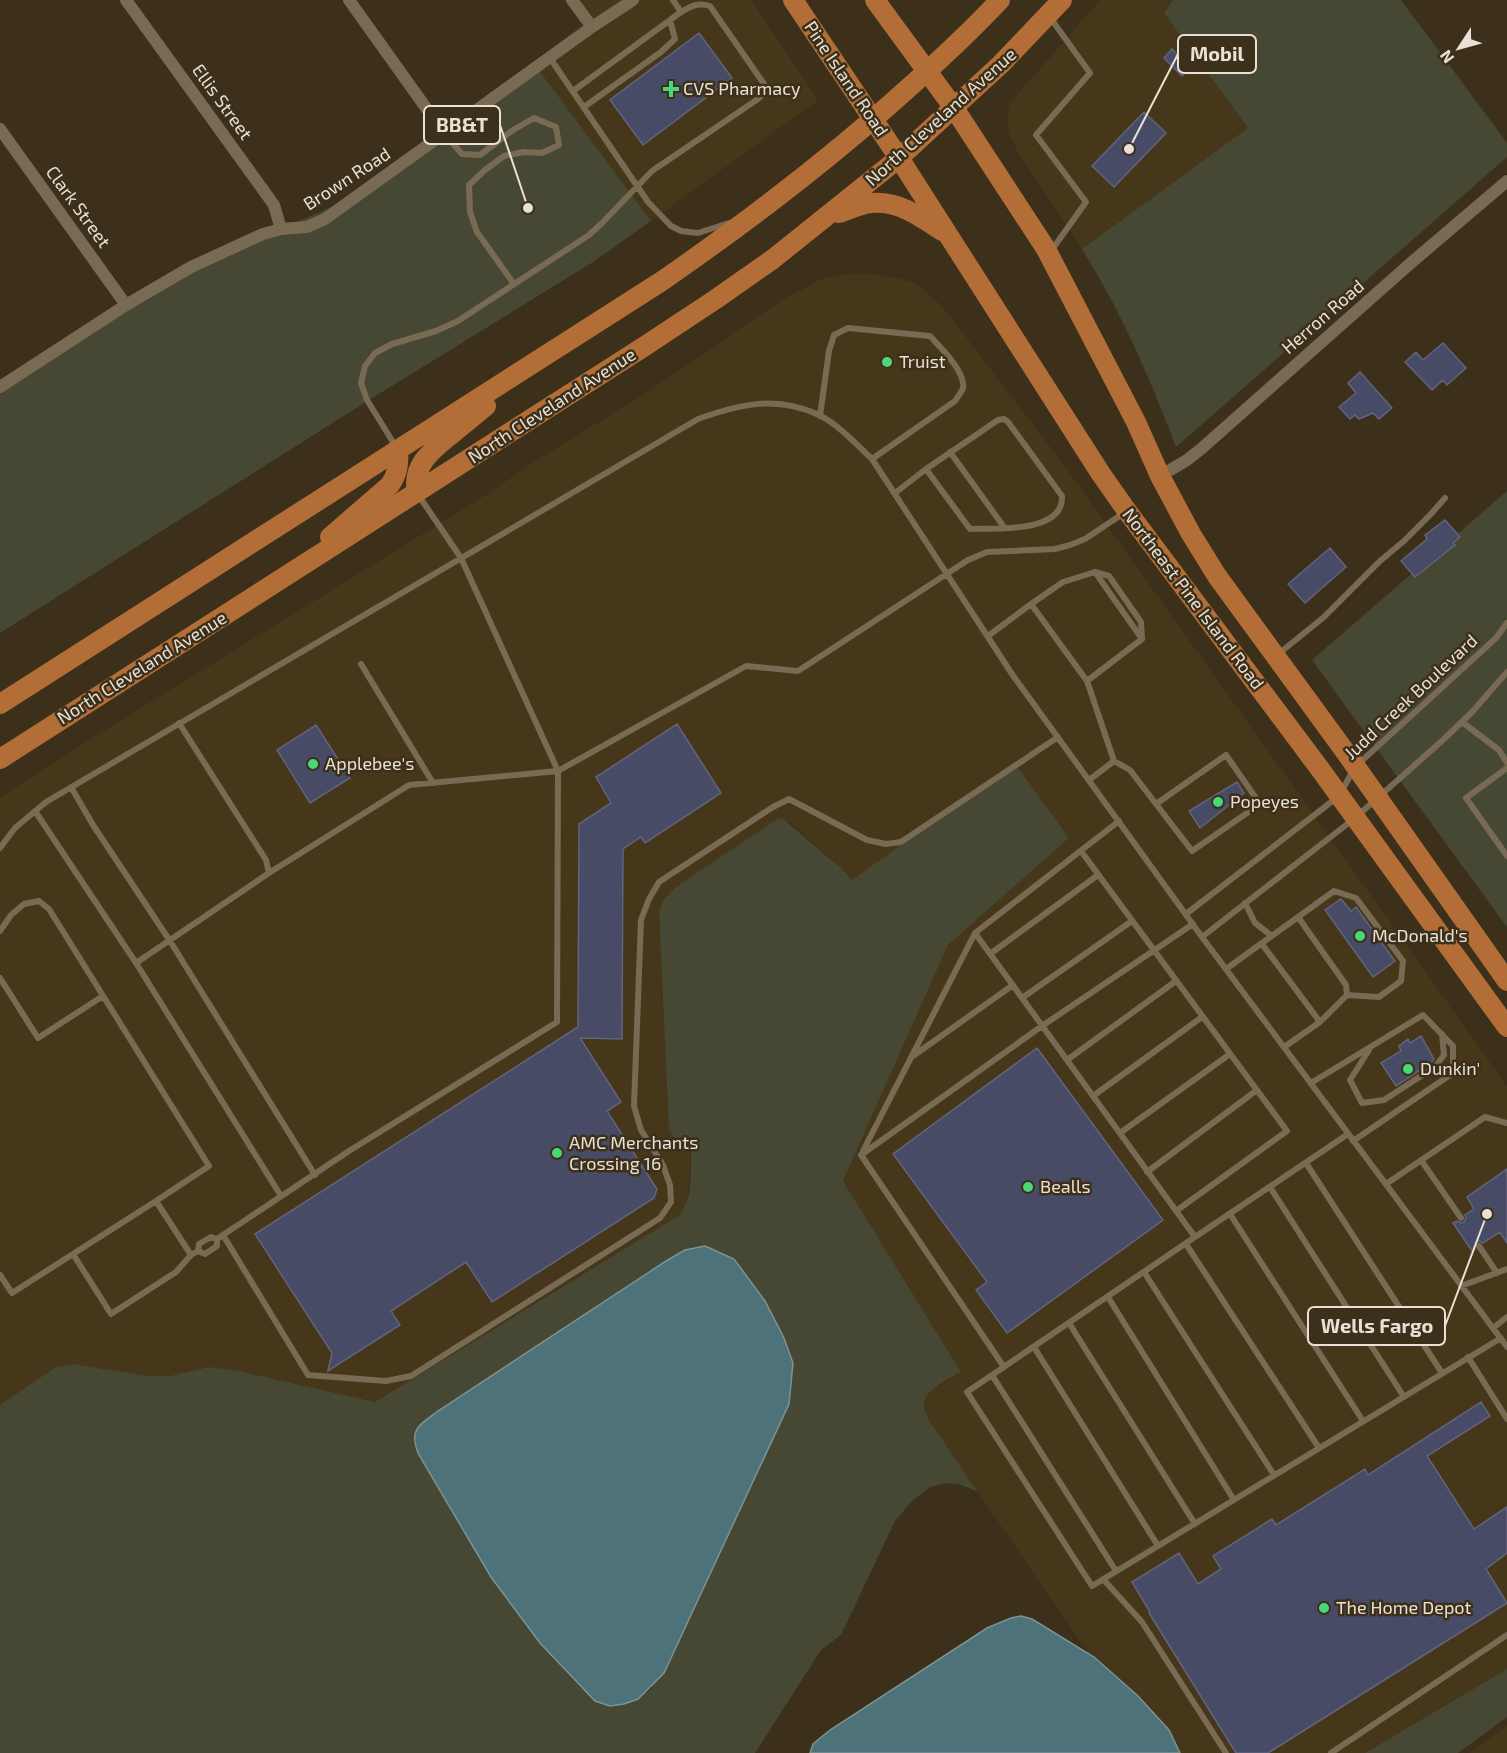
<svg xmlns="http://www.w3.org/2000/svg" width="1507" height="1753" viewBox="0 0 1507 1753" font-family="'Exo 2',sans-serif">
<rect width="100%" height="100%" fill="#3d301b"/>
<!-- built -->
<path fill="#46361a" d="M564,0H751L818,100L651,221L533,62L582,25Z
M1100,0H1173L1164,13L1248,128L1082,249L1016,149L1009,133L1007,120L1010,103Z
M845,274H870L893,277L915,283L942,306L1064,465L1507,1086V1669L1365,1753H1180L1169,1730L1139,1696L1088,1653L928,1419L924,1406L925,1400L933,1389L961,1372L843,1181L948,945L1069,838L1015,763L852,880L841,868L792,824L774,821L677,886L664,899L659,912L669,1131L678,1142L691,1149L688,1199L684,1210L678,1216L375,1402L239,1371L209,1367L170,1376H148L73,1364L0,1405V798L76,748L478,500L542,457L643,395L781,301L821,279Z
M1507,1726V1753H1470Z"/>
<!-- green -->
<path fill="#474833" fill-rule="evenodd" d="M1173,0H1401L1507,143V157L1176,447C1150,378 1121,311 1082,249L1248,128L1164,13Z
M533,62L651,221L593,262L369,400L0,633V382L179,268L321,212L344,201Z
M1507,491V927L1312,660Z
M1015,763L1069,838L948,945L843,1181L961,1372C949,1379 925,1389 924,1405C924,1410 927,1415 928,1419L978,1492L959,1484L945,1483L930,1487L912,1501L895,1521L841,1635L821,1650L755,1753H0V1405L56,1367L73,1364L148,1376H170L209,1367L239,1371L375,1402L678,1216C694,1200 690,1172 691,1150L678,1142L669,1131L659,912L664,899L677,886L774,821L782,818L841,868L852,880ZM685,1250L793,1363L789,1404L651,1689L638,1699L624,1704L595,1701L576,1683L540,1643L491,1577L419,1455L414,1443L422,1423L438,1411L666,1261Z
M1507,1669V1717L1458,1753H1365Z"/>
<!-- water -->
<path fill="#4d7279" stroke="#7c9395" stroke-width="1.5" d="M705,1246L734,1259L765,1301L784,1338L793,1363L789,1404L664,1673L638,1699L624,1704L610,1706L595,1701L540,1643L491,1577L419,1455C408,1430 419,1425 438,1411L666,1261L685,1250Z
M1021,1616L1032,1619L1094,1657L1138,1696L1169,1730L1180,1753H810L813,1744L830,1730L987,1628L1011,1618Z"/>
<!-- building -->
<path fill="#484b65" stroke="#61647c" stroke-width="1.5" d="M699,33L732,78L643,145L610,100Z
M1172,49L1191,67L1182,76L1164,58Z
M1144,112L1166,133L1114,187L1092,166Z
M1443,343L1466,368L1447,385L1443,380L1432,390L1405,362L1416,352L1423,360Z
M1360,372L1392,408L1379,419L1373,413L1359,419L1355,415L1350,419L1339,407L1356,393L1348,383Z
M1445,520L1460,537L1453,543L1455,545L1415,577L1401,561L1427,539L1425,535Z
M1330,548L1346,567L1305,603L1288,584Z
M677,724L721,793L645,843L641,837L623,849L622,1039L580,1038L621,1102L607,1111L657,1189L654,1198L492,1302L466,1262L391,1311L400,1325L328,1371L332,1353L255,1234L578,1027L579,824L611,803L596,777Z
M316,725L350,778L310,803L277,750Z
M1237,782L1244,793L1200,828L1189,811Z
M1341,899L1351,911L1356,907L1395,961L1373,977L1325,910Z
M1421,1036L1434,1059L1431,1063L1396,1086L1381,1063L1401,1051L1399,1046L1408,1039L1410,1043Z
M1037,1048L1163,1220L1007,1333L976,1290L987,1282L893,1154Z
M1507,1169V1243L1500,1232L1483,1243L1479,1241L1476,1242L1474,1246L1475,1249L1472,1251L1453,1223L1457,1221L1461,1223L1464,1222L1466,1218L1465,1215L1474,1209L1467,1197Z
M1481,1402L1490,1416L1427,1456L1474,1529L1507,1507V1553L1486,1569L1507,1603L1268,1753H1236L1149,1613L1150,1612L1132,1582L1179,1553L1198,1584L1221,1569L1213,1556L1272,1519L1276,1525L1365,1469L1368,1475Z"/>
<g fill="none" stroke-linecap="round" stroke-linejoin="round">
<!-- service -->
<path stroke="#796a54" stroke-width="6" d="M673,0L681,12
M1049,16L1090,73L1036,135L1086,202L1051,251
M550,58L648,202L671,226L681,231L698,233L729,223
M584,107L661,52L675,39L670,20
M444,134L462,154L480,155L513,130L534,118L556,127L559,145L542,153L524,152L504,156L485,170L469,185L470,212L477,232L514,284
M820,416L829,351L834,335L848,328L930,336C940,347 966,372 963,388C962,392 957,397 955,401L872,459
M396,447L367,400L361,383L365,366L375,353L392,344L436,331L458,321L589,235L602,223L652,171L758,99L765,92L764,84L710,6C698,2 692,6 681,12L573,91
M950,452L1004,527
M895,493L926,469L970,529C994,528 1064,534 1062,496L1008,422L1004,419L998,420L926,469
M1095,572L1142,639
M1031,604L1087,681L1114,761
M988,636L1031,604L1063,582L1095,572L1109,576L1141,622L1142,639L1087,681
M1277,655L1324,617L1380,561L1404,541L1430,515L1445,498
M361,664L433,783
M1462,722L1499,750L1507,763
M179,723L266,860L269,873
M1507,768L1466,798L1507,856
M1089,780L1114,761L1130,770L1192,851L1260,804L1226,755L1156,804
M71,787L93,825L170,941L315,1175
M35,811L136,963L281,1196
M1119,821L975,933L1195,1237L967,1392L1092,1586L1501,1338
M0,848L15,828L46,802L698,419C740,404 777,395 819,415C839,425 856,444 872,459L1012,674L1202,937L1507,1347
M1081,851L1287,1131L1176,1211
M1245,903L1255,923L1272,936
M1186,914L1339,796L1355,767L1496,638L1507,623
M1298,917L1346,985L1347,995
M0,931L11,915L24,904L39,901L49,909L209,1166L156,1201
M1202,937L1355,818L1443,740L1473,711L1507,672
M1262,944L1320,1022
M990,954L1098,875
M136,963L269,873L409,785L558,771L461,558L419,496
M1226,969L1334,891L1356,898L1403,961L1401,981L1379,997L1347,995L1320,1022L1284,1047
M0,978L38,1038L103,996
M1022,998L1132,921
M1369,1050L1350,1080L1362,1103L1384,1100L1435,1067L1444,1055L1442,1034
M913,1056L1013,985
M1067,1060L1176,981
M1311,1083L1423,1015L1453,1046V1073L1353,1141
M1093,1096L1202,1017
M1120,1133L1230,1054
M863,1151L975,933
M861,1155L1042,1026L1193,924
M861,1155L1004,1367
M1421,1160L1461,1218
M1306,1163L1442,1373
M1147,1172L1257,1090
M1386,1184L1485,1117L1507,1123
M1270,1187L1404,1397
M1230,1214L1363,1421
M223,1235L308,1375L386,1381L411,1376L660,1218L671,1202L670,1185L663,1165L641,1130L634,1106L641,920L649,899L659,882L773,807L789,799L867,840L886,844L901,842L1058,737
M1195,1237L1348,1134
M1186,1244L1319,1448
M1479,1246L1497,1273
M198,1251L205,1254L217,1246V1239L349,1151L557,1022L558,771L746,666L798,671L968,560L987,552L1055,549L1070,545L1085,539L1124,513
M73,1254L156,1201L191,1255L198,1251L199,1244L211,1237L217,1239
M1144,1272L1274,1475
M0,1275L12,1293L73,1254L111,1314L176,1272L191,1255
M1461,1286L1507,1269
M1108,1297L1234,1500
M1069,1323L1195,1524
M1493,1328L1507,1317
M1034,1347L1158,1546
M1468,1357L1507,1419
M992,1375L1116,1571
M1103,1579L1142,1622L1226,1753
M1331,1753L1507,1635"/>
<!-- minor -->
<path stroke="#796a54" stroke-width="12" d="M126,0L274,205L281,229
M349,0L444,133
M572,0L592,27
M0,129L126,305
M0,387L126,305L191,267L263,234L281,229L307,227L325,219L592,27L633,0
M1160,476L1187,460L1201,449L1412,262L1507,181"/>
<!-- primary -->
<path stroke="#b36e38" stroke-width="20" d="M793,0L899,158L1101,474L1127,511L1320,769L1507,1027
M875,0L954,108L1046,249L1136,422L1160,476L1191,534L1217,576L1344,750L1507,981
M839,213C849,210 860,204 871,203C898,200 921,217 942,231
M417,493C411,464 434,449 453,433C464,424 475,415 486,406
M330,537L390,485C398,473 399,464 398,450
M0,704L662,281C750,220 835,155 914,83C944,56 973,29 1000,0
M0,759L645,346L716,299L773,259L899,158L1001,64L1062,0"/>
</g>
<!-- markers -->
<g fill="#4ad777" stroke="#3d301b" stroke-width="2">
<path d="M668 80h6v6h6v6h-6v6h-6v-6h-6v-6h6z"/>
<circle cx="887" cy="362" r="6"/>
<circle cx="313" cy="764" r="6"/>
<circle cx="1218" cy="802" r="6"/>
<circle cx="1360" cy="936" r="6"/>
<circle cx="1408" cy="1069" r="6"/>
<circle cx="557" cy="1153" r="6"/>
<circle cx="1028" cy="1187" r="6"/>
<circle cx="1324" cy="1608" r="6"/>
</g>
<g text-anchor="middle" stroke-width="5" stroke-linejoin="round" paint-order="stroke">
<!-- street labels -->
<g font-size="18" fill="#e9e1d5" stroke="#3d301b">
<text transform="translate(846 79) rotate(56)" y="6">Pine Island Road</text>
<text transform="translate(222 102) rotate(54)" y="6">Ellis Street</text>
<text transform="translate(941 117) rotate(-42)" y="6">North Cleveland Avenue</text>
<text transform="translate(347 179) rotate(-33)" y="6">Brown Road</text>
<text transform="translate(78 207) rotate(54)" y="6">Clark Street</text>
<text transform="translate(1323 317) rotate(-41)" y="6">Herron Road</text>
<text transform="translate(552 406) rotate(-33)" y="6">North Cleveland Avenue</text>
<text transform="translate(1193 599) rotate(53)" y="6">Northeast Pine Island Road</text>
<text transform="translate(142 668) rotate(-32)" y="6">North Cleveland Avenue</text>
<text transform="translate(1411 697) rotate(-43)" y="6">Judd Creek Boulevard</text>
</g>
<!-- poi labels -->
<g font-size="18" fill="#e9e1d5" stroke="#3d301b" text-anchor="start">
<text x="683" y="95">CVS Pharmacy</text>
<text x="899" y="368">Truist</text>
<text x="325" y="770">Applebee's</text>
<text x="1230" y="808">Popeyes</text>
<text x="1372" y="942">McDonald's</text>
<text x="1420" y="1075">Dunkin'</text>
<text x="569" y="1149">AMC Merchants<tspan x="569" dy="21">Crossing 16</tspan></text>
<text x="1040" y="1193">Bealls</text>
<text x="1336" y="1614">The Home Depot</text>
</g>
</g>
<!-- callouts -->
<path fill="none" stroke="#e9e1d5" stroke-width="2" d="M1129 149L1178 54M528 208L500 125M1487 1214L1445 1326"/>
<g fill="#e9e1d5" stroke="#3d301b" stroke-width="2">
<circle cx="1129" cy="149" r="6"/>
<circle cx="528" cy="208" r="6"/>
<circle cx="1487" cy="1214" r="6"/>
</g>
<g fill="#3d301b" stroke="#e9e1d5" stroke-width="2">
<rect x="1178" y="35" width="78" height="38" rx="6"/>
<rect x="424" y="106" width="76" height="38" rx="6"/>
<rect x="1308" y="1307" width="137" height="38" rx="6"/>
</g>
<g font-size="20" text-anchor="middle" font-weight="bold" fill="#e9e1d5">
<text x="1217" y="61">Mobil</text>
<text x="462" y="132">BB&amp;T</text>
<text x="1377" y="1333">Wells Fargo</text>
</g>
<!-- north arrow -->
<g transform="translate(1459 48) rotate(234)" stroke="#3d301b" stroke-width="4.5" paint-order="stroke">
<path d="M0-4.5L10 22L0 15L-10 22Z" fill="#e9e1d5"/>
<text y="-9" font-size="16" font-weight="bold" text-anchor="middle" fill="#e9e1d5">N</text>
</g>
</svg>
